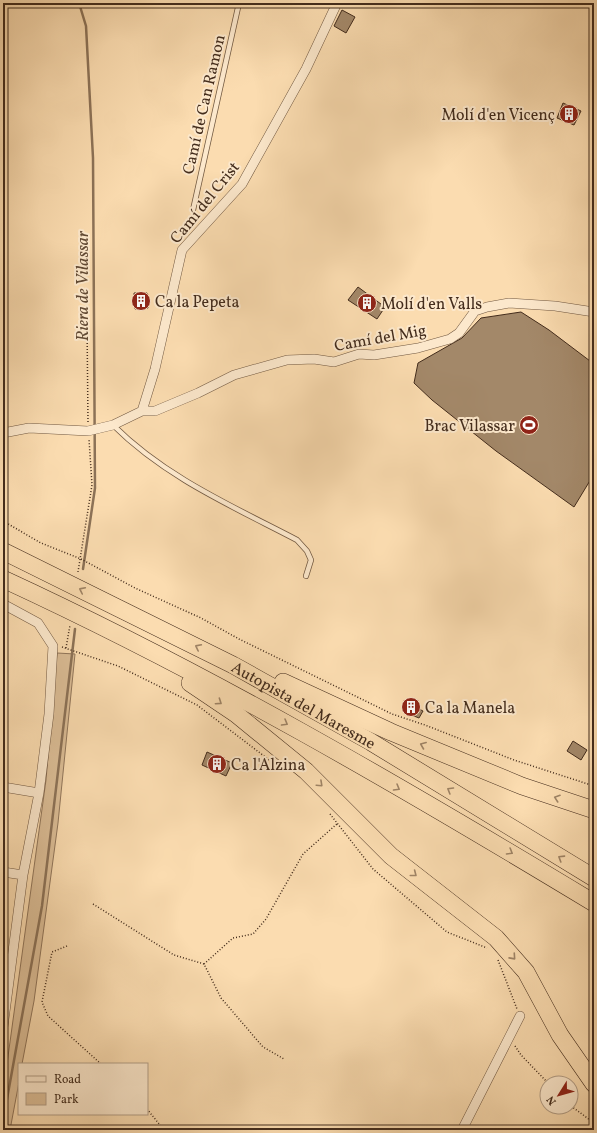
<svg xmlns="http://www.w3.org/2000/svg" width="597" height="1133" viewBox="0 0 597 1133" font-family="Vollkorn,serif">
<rect width="100%" height="100%" fill="#fbdcb0"/>
<filter id="stains"><feTurbulence type="fractalNoise" baseFrequency=".005" numOctaves="4"/><feColorMatrix values="0 0 0 0 .2 0 0 0 0 .09 0 0 0 0 .02 0 0 0 .5 -.17"/></filter>
<radialGradient id="worn" r=".72"><stop offset=".6" stop-color="#630" stop-opacity="0"/><stop offset="1" stop-color="#630" stop-opacity=".3"/></radialGradient>
<!-- green -->
<path fill="#dcbe97" stroke="#90755a" d="M57,653L75,654L58,823L34,1001L22,1064H19V1082L10,1130H3V1093L46,780Z"/>
<g fill="none" stroke-linecap="round" stroke-linejoin="round">
<!-- stream -->
<path stroke="#8c7257" stroke-width="2.5" d="M79,3L86,26L93,158L95,488L83,569
M3,1121L42,906L75,629"/>
</g>
<!-- building -->
<path fill="#a38869" stroke="#432c1c" d="M342,10L355,17L346,33L334,26Z
M563,103L581,111L574,125L557,118Z
M358,287L385,307L377,319L348,300Z
M134,293H147L148,308L135,309Z
M521,312L549,330L594,364V474L574,507L496,451L432,400L414,383L418,363L462,338L481,318Z
M409,704L423,711L419,718L404,712Z
M573,741L587,750L581,760L567,751Z
M207,752L232,763L226,776L202,765Z"/>
<g fill="none" stroke-linecap="round" stroke-linejoin="round">
<defs>
<path id="lane" d="M193,210L239,3
M113,425C165,477 232,506 297,540L307,551L311,560L306,576"/>
<path id="street" d="M142,411L155,369L182,250L242,184L306,69L337,3
M3,433L29,428L88,431L113,425L142,411H155L198,393L234,375L287,360L314,359L334,362L359,354L374,355L418,348L450,339L459,333L475,311L487,307L509,303L555,306L594,312
M3,604L38,623L53,646L49,714L39,793L23,875L3,1027
M3,787L39,793
M3,872L23,875
M462,1130L520,1016"/>
<g id="highway">
<path id="s1" d="M3,551L233,665L371,742L594,878"/>
<path d="M3,579C207,673 402,787 594,903"/>
<path d="M283,682L391,732L522,786L594,810"/>
<path d="M190,683L236,714L306,771L391,856L496,938L526,972L560,1035L594,1084"/>
</g>
</defs>
<!-- lane casing -->
<use href="#lane" stroke="#715841" stroke-width="6"/>
<!-- street casing -->
<use href="#street" stroke="#715841" stroke-width="10"/>
<!-- highway casing -->
<use href="#highway" stroke="#432c1c" stroke-width="18"/>
<!-- path -->
<path stroke="#432c1c" stroke-width="1.5" stroke-dasharray="1 2" stroke-linecap="butt" d="M187,230L191,217
M87,322L88,422
M3,521L41,543L81,559L135,588L201,618L239,639L392,714L425,725L514,760L594,786
M78,572L92,485L89,439
M62,647L118,666L197,705L285,772
M66,648L70,625
M330,814L373,869L447,932L487,948
M93,904L174,955L204,964L221,998L263,1047L284,1059
M67,946L52,952L42,1002L48,1016L101,1064
M498,960L517,1009
M204,964L233,938L253,934L266,919L303,854L338,823
M515,1046L521,1055L548,1083
M571,1106L594,1123
M147,1109L164,1130"/>
<!-- lane -->
<use href="#lane" stroke="#fce8cc" stroke-width="4.5"/>
<!-- street -->
<use href="#street" stroke="#fce8cc" stroke-width="9"/>
<!-- highway -->
<use href="#highway" stroke="#fbdcb0" stroke-width="17"/>
</g>
<!-- one-way arrows -->
<defs><path id="oneway-chevron" d="M-2-3.5L2.5 0L-2 3.5" fill="none" stroke-width="1.6" stroke-linecap="round" stroke-linejoin="round"/></defs>
<g stroke="#9f8466">
<use href="#oneway-chevron" transform="translate(82 590) rotate(-154)"/>
<use href="#oneway-chevron" transform="translate(198 647) rotate(-153)"/>
<use href="#oneway-chevron" transform="translate(219 702) rotate(34)"/>
<use href="#oneway-chevron" transform="translate(285 723) rotate(30)"/>
<use href="#oneway-chevron" transform="translate(423 745) rotate(-158)"/>
<use href="#oneway-chevron" transform="translate(320 784) rotate(43)"/>
<use href="#oneway-chevron" transform="translate(397 788) rotate(30)"/>
<use href="#oneway-chevron" transform="translate(450 790) rotate(-149)"/>
<use href="#oneway-chevron" transform="translate(557 798) rotate(-161)"/>
<use href="#oneway-chevron" transform="translate(510 852) rotate(31)"/>
<use href="#oneway-chevron" transform="translate(561 858) rotate(-148)"/>
<use href="#oneway-chevron" transform="translate(414 874) rotate(38)"/>
<use href="#oneway-chevron" transform="translate(513 957) rotate(48)"/>
</g>
<!-- icons -->
<defs>
<symbol id="building-disc" viewBox="-11 -11 22 22"><circle r="9.5" fill="#8f2418" stroke="#fce8cc"/><path d="M-4-6H4V6H1V3H-1V6H-4ZM-2.5-4.3h1.7v1.8h-1.7ZM.8-4.3h1.7v1.8H.8ZM-2.5-1h1.7V.8h-1.7ZM.8-1h1.7V.8H.8Z" fill="#fff"/></symbol>
<symbol id="stadium-disc" viewBox="-11 -11 22 22"><circle r="9.5" fill="#8f2418" stroke="#fce8cc"/><path d="M0-5a6.5 5 0 1 0 0 10a6.5 5 0 1 0 0-10ZM-3.5-1.8h7v3.6h-7Z" fill="#fff"/></symbol>
</defs>
<g fill-rule="evenodd">
<use href="#building-disc" x="558" y="103" width="22" height="22"/>
<use href="#building-disc" x="130" y="290" width="22" height="22"/>
<use href="#building-disc" x="356" y="292" width="22" height="22"/>
<use href="#stadium-disc" x="518" y="414" width="22" height="22"/>
<use href="#building-disc" x="400" y="696" width="22" height="22"/>
<use href="#building-disc" x="206" y="753" width="22" height="22"/>
</g>
<g text-anchor="middle" stroke-width="4" stroke-linejoin="round" paint-order="stroke">
<!-- street labels -->
<g font-size="16" fill="#432c1c" stroke="#fce8cc">
<text transform="translate(203 104) rotate(-77)" y="6">Camí de Can Ramon</text>
<text transform="translate(204 202) rotate(-51)" y="6">Camí del Crist</text>
<text transform="translate(380 337) rotate(-10)" y="6">Camí del Mig</text>
<text dy="6" stroke="none"><textPath href="#s1" startOffset="338">Autopista del Maresme</textPath></text>
</g>
<!-- poi labels -->
<g font-size="16" fill="#432c1c" stroke="#fce8cc" text-anchor="start">
<text x="555" y="120" text-anchor="end">Molí d'en Vicenç</text>
<text x="155" y="307">Ca la Pepeta</text>
<text x="381" y="309">Molí d'en Valls</text>
<text x="515" y="431" text-anchor="end">Brac Vilassar</text>
<text x="425" y="713">Ca la Manela</text>
<text x="231" y="770">Ca l'Alzina</text>
</g>
<!-- water labels -->
<g font-size="17" font-style="italic" fill="#614934" stroke="#fce8cc">
<text transform="translate(82 286) rotate(-90)" y="6">Riera de Vilassar</text>
</g>
</g>
<!-- margin -->
<rect width="597" height="1133" fill="none" stroke="#fbdcb0" stroke-width="16"/>
<rect x="4" y="4" width="589" height="1125" fill="none" stroke="#432c1c" stroke-width="2"/>
<rect x="8" y="8" width="581" height="1117" fill="none" stroke="#432c1c"/>
<!-- legend -->
<rect x="18" y="1063" width="130" height="52" fill="#fce8cc" stroke="#b29d86"/>
<rect x="26" y="1076" width="20" height="6" fill="#fce8cc" stroke="#b29d86"/>
<text x="54" y="1083" font-size="12" fill="#432c1c">Road</text>
<rect x="26" y="1093" width="20" height="12" fill="#dcbe97" stroke="#b29d86"/>
<text x="54" y="1103" font-size="12" fill="#432c1c">Park</text>
<!-- north arrow -->
<g transform="translate(559 1095) rotate(233)"><circle r="19" fill="#fce8cc" stroke="#b29d86"/>
<path d="M0-3L7 15L0 10L-7 15Z" fill="#8f2418"/>
<text y="-6" font-size="11" font-weight="bold" text-anchor="middle" fill="#432c1c">N</text>
</g>
<rect width="100%" height="100%" filter="url(#stains)"/>
<rect width="100%" height="100%" fill="url(#worn)"/>
</svg>
